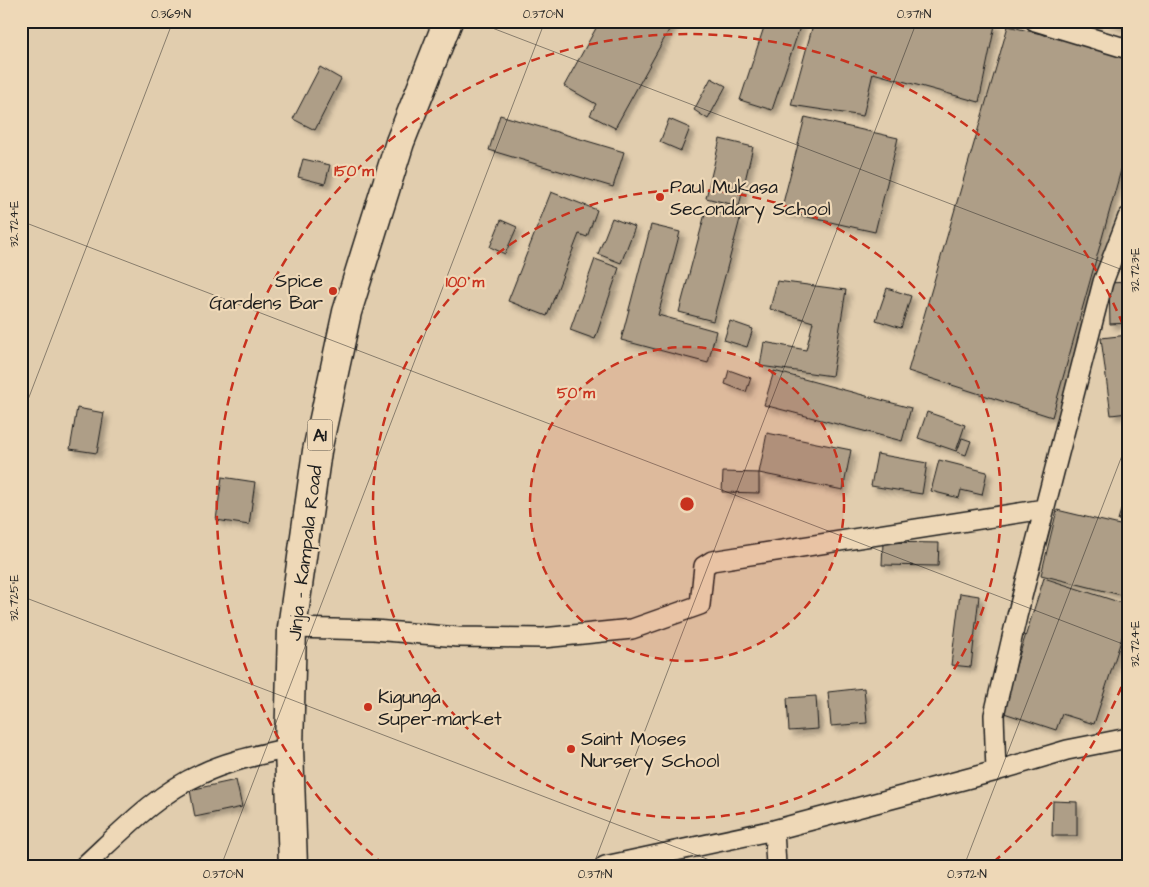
<svg xmlns="http://www.w3.org/2000/svg" width="1149" height="887" viewBox="0 0 1149 887" font-family="'Architects Daughter',sans-serif">
<defs>
<filter id="shadow"><feDropShadow dx="4.5" dy="4.5" stdDeviation="2.5" flood-color="#0004"/></filter>
</defs>
<rect width="100%" height="100%" fill="#e1cdae"/>
<filter id="ink" filterUnits="userSpaceOnUse"><feTurbulence type="fractalNoise" baseFrequency=".02" numOctaves="2"/><feDisplacementMap in="SourceGraphic" scale="10" xChannelSelector="R" yChannelSelector="G"/><feConvolveMatrix kernelMatrix="1 2 1 2 8 2 1 2 1" color-interpolation-filters="sRGB"/></filter>
<g filter="url(#ink)">
<!-- building -->
<path fill="#ae9e87" stroke="#1c1c1c" filter="url(#shadow)" d="M600,21H674L615,128L590,115L596,104L564,86Z
M766,21H802L772,110L740,100Z
M814,21H983L995,25L979,102L873,73L863,116L791,105Z
M1082,21H1096L1094,26Z
M1105,21H1128V29Z
M1008,26L1128,55V145L1052,417L908,371Z
M320,67L341,79L315,130L293,119Z
M711,78L726,86L708,119L694,110Z
M500,115L624,152L613,187L489,150Z
M805,117L898,138L875,232L781,211Z
M669,119L690,128L681,151L660,142Z
M720,139L753,147L739,206L706,198Z
M303,159L330,165L325,184L298,177Z
M551,192L597,210L587,237L579,234L547,316L508,301Z
M706,210L740,219L713,321L679,312Z
M612,218L635,227L621,263L598,254Z
M501,220L517,227L505,254L490,247Z
M651,225L680,232L658,315L716,331L708,363L621,340Z
M595,259L619,268L595,339L570,330Z
M777,281L846,290L832,376L760,366L764,342L806,350L813,322L770,309Z
M1128,282V323L1110,324L1109,283Z
M887,288L911,296L901,328L876,320Z
M730,321L753,329L747,347L724,340Z
M1128,335V413L1111,415L1101,338Z
M729,370L751,378L746,392L725,384Z
M774,371L911,408L902,441L764,405Z
M77,408L104,413L97,453L70,449Z
M927,412L965,425L956,451L918,438Z
M767,433L851,450L843,490L759,473Z
M962,438L971,441L966,455L957,452Z
M877,454L927,463L922,494L871,486Z
M939,460L987,472L982,495L961,490L959,498L931,491Z
M723,472L759,473V493L722,492Z
M222,477L255,482L249,525L216,520Z
M1057,510L1128,527V584L1125,596L1041,575Z
M1121,510L1128,512V523L1118,520Z
M883,542L939,543L938,566L882,565Z
M1044,578L1128,605V619L1094,724L1062,714L1056,730L1001,712Z
M960,593L979,596L971,667L951,665Z
M864,688L867,723L831,726L828,692Z
M816,696L818,729L789,731L787,698Z
M236,780L242,807L195,817L190,790Z
M1053,801L1077,802V836H1052Z"/>
<g fill="none" stroke-linecap="round" stroke-linejoin="round">
<defs>
<path id="minor" d="M1035,21L1128,49
M292,628L374,630L458,637L543,638L632,629L700,605L704,566L712,561L1044,509
M996,771L994,715L1017,616L1103,282L1128,217
M774,830L776,866
M84,866C120,833 156,794 201,774C228,761 259,755 289,748
M605,866L774,830L996,771L1067,750L1128,738"/>
<path id="trunk" d="M293,866L289,748L292,628L317,451L347,312L400,142L448,21"/>
</defs>
<!-- minor casing -->
<use href="#minor" stroke="#1c1c1c" stroke-width="22"/>
<!-- trunk casing -->
<use href="#trunk" stroke="#1c1c1c" stroke-width="31"/>
<!-- minor -->
<use href="#minor" stroke="#eed8b7" stroke-width="19"/>
<!-- trunk -->
<use href="#trunk" stroke="#eed8b7" stroke-width="28"/>
</g>
</g>
<!-- ticks -->
<path fill="none" stroke="#1c1c1c" stroke-width="1" stroke-opacity="0.45" d="M474,21L1128,272M21,221L1128,646M21,418L173,21M21,596L725,866M221,866L545,21M593,866L917,21M964,866L1128,440"/>
<!-- distance rings -->
<circle cx="687" cy="504" r="157" fill="#c8321e" fill-opacity=".12"/>
<g fill="none" stroke="#c8321e" stroke-width="2.5" stroke-dasharray="9 6">
<circle cx="687" cy="504" r="157"/>
<circle cx="687" cy="504" r="314"/>
<path d="M1127 673A471 471 0 0 1 990 865M384 865A471 471 0 1 1 1127 335"/>
</g>
<!-- markers -->
<g fill="#c8321e" stroke="#eed8b7" stroke-width="2">
<circle cx="660" cy="197" r="5"/>
<circle cx="333" cy="291" r="5"/>
<circle cx="368" cy="707" r="5"/>
<circle cx="571" cy="749" r="5"/>
</g>
<g text-anchor="middle" stroke-width="4.5" stroke-linejoin="round" paint-order="stroke">
<!-- shield labels -->
<rect fill="#eed8b7" stroke="#5b544a" stroke-width="1" x="307.5" y="419.5" width="25" height="31" rx="4"/>
<g font-size="18" font-weight="bold" fill="#1c1c1c">
<text x="320" y="441">A1</text>
</g>
<!-- poi labels -->
<g font-size="19" fill="#1c1c1c" stroke="#eed8b7" text-anchor="start">
<text x="670" y="193">Paul Mukasa<tspan x="670" dy="22">Secondary School</tspan></text>
<text x="323" y="287" text-anchor="end">Spice<tspan x="323" dy="22">Gardens Bar</tspan></text>
<text x="378" y="703">Kigunga<tspan x="378" dy="22">Super-market</tspan></text>
<text x="581" y="745">Saint Moses<tspan x="581" dy="22">Nursery School</tspan></text>
</g>
<!-- street labels -->
<g font-size="19" fill="#1c1c1c" stroke="#eed8b7">
<text transform="translate(304 553) rotate(-83)" y="7">Jinja - Kampala Road</text>
</g>
</g>
<circle cx="687" cy="504" r="8" fill="#c8321e" stroke="#eed8b7" stroke-width="2.5"/>
<g font-size="15" text-anchor="middle" font-weight="bold" fill="#c8321e" stroke="#eed8b7" stroke-width="4.5" stroke-linejoin="round" paint-order="stroke">
<text x="354" y="176">150 m</text>
<text x="465" y="287">100 m</text>
<text x="576" y="398">50 m</text>
</g>
<!-- margin -->
<rect width="1149" height="887" fill="none" stroke="#eed8b7" stroke-width="55"/>
<rect x="28" y="28" width="1094" height="832" fill="none" stroke="#1c1c1c" stroke-width="2"/>
<g font-size="12" text-anchor="middle" fill="#1c1c1c">
<text x="171" y="18">0.369°N</text>
<text x="543" y="18">0.370°N</text>
<text x="914" y="18">0.371°N</text>
<text transform="translate(14 224) rotate(-90)" y="4">32.724°E</text>
<text transform="translate(1135 270) rotate(-90)" y="4">32.723°E</text>
<text transform="translate(14 598) rotate(-90)" y="4">32.725°E</text>
<text transform="translate(1135 644) rotate(-90)" y="4">32.724°E</text>
<text x="223" y="878">0.370°N</text>
<text x="595" y="878">0.371°N</text>
<text x="967" y="878">0.372°N</text>
</g>
</svg>
